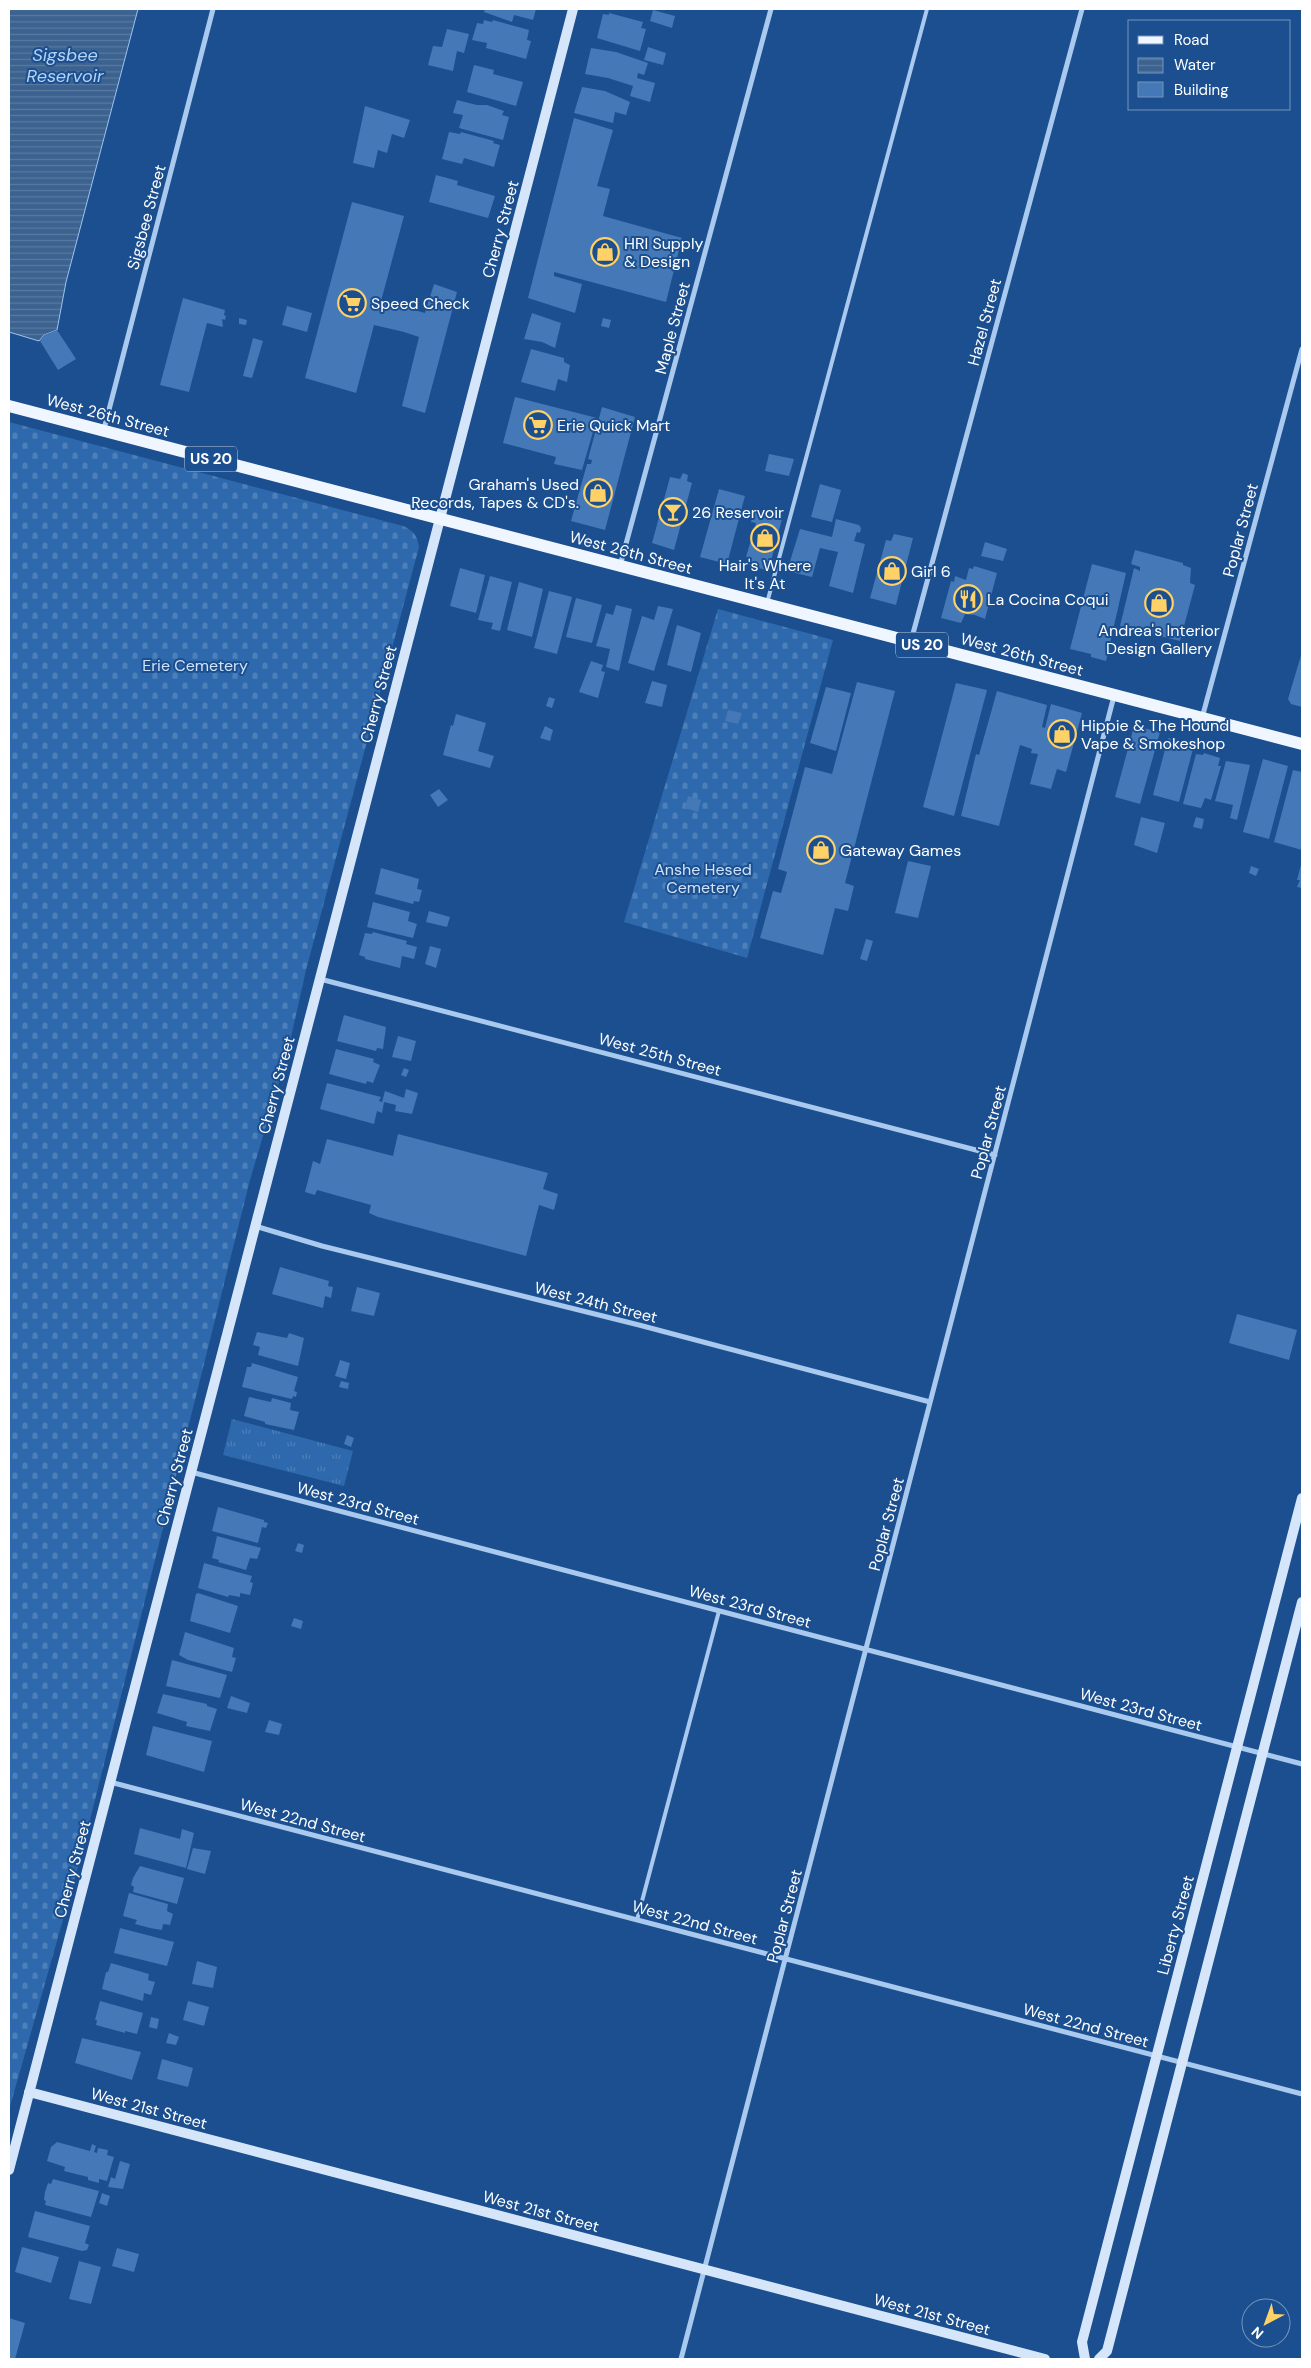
<svg xmlns="http://www.w3.org/2000/svg" width="1311" height="2368" viewBox="0 0 1311 2368" font-family="'DM Sans',sans-serif">
<defs>
<pattern id="grass-tufts" width="24" height="20" patternUnits="userSpaceOnUse" patternTransform="scale(1.25)"><rect width="24" height="20" fill="#2e69ad"/><path d="M3 7l-1-3M5 7V3M7 7l1-3M15 17l-1-3M17 17v-4M19 17l1-3" fill="none" stroke="#4d80b9"/></pattern>
<pattern id="cemetery-stones" width="16" height="16" patternUnits="userSpaceOnUse" patternTransform="scale(1.25)"><rect width="16" height="16" fill="#2e69ad"/><path d="M2 7V4a2 2 0 0 1 4 0v3zM10 15v-3a2 2 0 0 1 4 0v3z" fill="#4d80b9"/></pattern>
<pattern id="water-rules" width="6" height="5" patternUnits="userSpaceOnUse" patternTransform="scale(1.25)"><rect width="6" height="5" fill="#3c6290"/><path d="M0 2.5h6" fill="none" stroke="#597aa1"/></pattern>
</defs>
<rect width="100%" height="100%" fill="#1b4f8f"/>
<!-- grass -->
<path fill="url(#grass-tufts)" d="M232,1419L353,1451L344,1486L223,1455Z"/>
<!-- cemetery -->
<path fill="url(#cemetery-stones)" d="M9,422L403,526C414,531 417,535 419,547L306,970L287,1055L250,1180L80,1860L9,2110Z
M718,609L833,640L747,958L624,922Z"/>
<!-- water -->
<path fill="url(#water-rules)" stroke="#9cc4f0" d="M9,9H138L66,282L57,330L44,335L39,341L9,332Z"/>
<!-- building -->
<path fill="#4478b7" d="M485,9H536L533,20L514,15L512,22L484,12Z
M653,10L675,16L672,28L650,21Z
M609,13L643,22L641,28L646,29L640,51L597,38L603,14L609,15Z
M484,20L492,22L493,20L529,30L527,40L531,41L526,59L486,48L487,43L472,40L477,23L483,24Z
M447,29L469,34L464,53L457,51L453,71L428,65L433,46L442,47Z
M648,47L666,53L663,65L644,60Z
M591,48L616,52L648,63L644,75L638,73L637,78L655,83L650,102L630,96L633,86L608,78L585,74Z
M474,65L494,70L493,74L523,82L516,106L467,92Z
M582,87L605,91L630,102L626,115L615,112L613,123L574,113Z
M457,100L477,105H487L504,111L502,115L509,117L503,140L459,128L463,115L453,113Z
M365,106L410,120L404,138L392,134L387,153L378,150L374,168L353,163Z
M574,118L613,130L597,186L610,189L603,216L682,238L666,302L554,272V276L582,284L575,313L528,298Z
M449,132L460,134L461,132L494,141L493,143L500,145L494,167L464,158L462,164L442,159Z
M436,175L458,181L457,185L495,196L488,218L429,202Z
M352,202L404,216L381,301L425,313L434,284L457,292L425,413L402,406L419,337L404,332L374,325L356,393L305,378Z
M183,298L225,310L224,315L226,316L225,320L222,319L223,327L207,323L189,392L160,385Z
M287,306L312,313L307,332L282,325Z
M532,313L561,323L555,348L542,342L524,339Z
M239,318L247,320L246,325L239,324Z
M603,318L611,320L609,328L601,326Z
M57,330L76,359L58,370L40,341L44,335Z
M253,338L263,341L252,378L243,376Z
M531,349L564,358V362L570,365L567,382L558,379L555,391L521,382Z
M515,397L597,418L582,470L554,464L556,457L503,443Z
M602,407L635,417L605,530L571,521L587,464H591L592,460L588,459Z
M769,454L794,459L789,476L765,471Z
M683,473L688,475L687,481L692,483L674,550L652,543L670,477L680,479Z
M820,484L841,490L832,522L811,517Z
M719,489L745,496L727,564L700,557Z
M754,510L782,519L770,565L768,564L766,570L748,565L750,558L746,557L756,523L751,522Z
M836,519L859,525L861,528L860,533L857,532L854,541L865,544L853,593L829,586L838,552L820,548L812,577L787,571L800,529L832,537Z
M894,534L913,538L896,605L870,598L886,540L891,541Z
M985,542L1007,549L1003,561L981,556Z
M1135,550L1183,563V565L1191,568L1190,583L1195,585L1180,641L1120,626L1134,568L1140,571V567L1131,564Z
M1092,564L1126,573L1106,661L1091,657V654L1070,649Z
M974,566L997,573L985,619L975,615L965,614L961,623L941,618L951,581L954,582L955,576L966,580L969,568L973,569Z
M460,568L485,575L476,613L450,606Z
M490,576L512,582L500,631L491,629L493,623L478,620Z
M519,582L543,589L532,637L507,630Z
M549,591L572,597L557,654L534,648Z
M576,598L602,605L592,643L566,637Z
M616,605L632,609L619,671L606,667L610,649L596,646L606,613L613,615Z
M658,606L673,609L654,671L628,663L642,616L654,620Z
M677,625L701,633L691,672L667,665Z
M1302,652V707L1291,704L1288,699Z
M591,661L603,665L601,671L605,672L598,698L579,692Z
M652,681L667,685L662,707L645,703Z
M857,682L895,691L845,883L854,886L848,911L835,908L823,955L760,938L773,891L781,893L787,872L778,869L805,767L832,774Z
M956,683L987,690L954,816L923,807Z
M826,687L851,693L836,751L810,743Z
M997,691L1047,705L1042,727L1045,728L1051,704L1082,713L1066,772L1057,769L1051,789L1030,784L1038,754L1031,753L1032,749L1020,745L999,826L961,816L976,754L979,755Z
M549,697L555,699L552,708L546,706Z
M728,710L742,713L738,724L725,721Z
M456,714L486,723L478,751L494,756L490,768L443,755L451,725L453,726Z
M545,726L553,730L550,741L540,738Z
M1134,726L1160,732L1140,804L1115,797Z
M1168,738L1194,745L1179,802L1153,795Z
M1204,753L1220,758L1218,766H1221L1211,800L1205,798L1201,808L1183,804L1196,754L1203,755Z
M1263,759L1288,766L1269,839L1243,832Z
M1226,761L1250,765L1237,820L1230,818L1233,805L1215,801Z
M1293,770L1302,772V850L1274,842Z
M439,789L448,800L438,807L430,795Z
M688,796L701,800L698,812L685,808Z
M1141,817L1165,823L1157,853L1134,845Z
M1196,817L1204,819L1202,829L1193,827Z
M908,861L931,866L918,918L895,913Z
M1302,861V888L1297,887L1300,880H1297Z
M733,866L745,870L741,882L730,879Z
M1251,866L1259,869L1256,876L1249,873Z
M381,868L419,879L417,889L422,890L419,902L414,901L413,904L375,894Z
M373,902L410,912L408,921L417,924L413,938L367,927Z
M429,911L450,917L447,927L426,922Z
M373,932L407,941L406,944L417,947L414,959L402,956L400,968L365,959V957L359,955L365,933L372,934Z
M866,939L873,941L867,961L860,959Z
M430,946L441,949L436,968L425,964Z
M344,1015L386,1027L383,1049L377,1048L376,1051L337,1041Z
M398,1036L416,1041L411,1061L392,1057Z
M336,1049L374,1059L373,1062L380,1065L373,1083L367,1081L366,1084L329,1074Z
M404,1068L409,1070L406,1077L401,1075Z
M327,1083L381,1097L379,1101L382,1102L385,1091L404,1098L406,1089L418,1093L412,1114L395,1111L396,1105L384,1102L382,1113L377,1111L374,1124L320,1109Z
M398,1134L548,1173L543,1189L558,1194L554,1210L539,1205L526,1256L378,1217L369,1213L371,1205L317,1190L315,1195L305,1192L313,1161L320,1164L327,1139L393,1156Z
M280,1267L329,1281L328,1286L333,1287L331,1298L325,1296L323,1308L272,1294Z
M357,1287L380,1293L374,1316L351,1311Z
M1237,1314L1297,1330L1289,1360L1229,1343Z
M257,1332L287,1338L289,1333L304,1338L298,1366L258,1355L260,1347L253,1345Z
M340,1360L350,1363L346,1379L335,1376Z
M252,1363L298,1377L294,1391L297,1392L296,1397L293,1396L292,1399L242,1387L247,1367H251Z
M341,1381L349,1383L348,1389L339,1387Z
M249,1397L271,1402L272,1398L291,1403L290,1410L299,1412L294,1430L265,1424V1422L244,1416Z
M347,1435L354,1438L351,1447L344,1444Z
M218,1507L264,1520V1522L268,1523L266,1528L262,1527L258,1543L212,1531Z
M217,1536L261,1548L257,1559L250,1558L246,1570L218,1562L219,1560L212,1558Z
M298,1543L304,1545L302,1553L295,1551Z
M204,1563L252,1576L250,1582L253,1583L250,1595L240,1593V1597L229,1595L228,1597L198,1588Z
M198,1593L238,1606L230,1633L190,1621L196,1594Z
M294,1618L303,1621L301,1629L291,1626Z
M185,1632L234,1648L232,1657L236,1658L232,1672L188,1660L179,1655Z
M172,1660L227,1675L220,1698L166,1686Z
M163,1694L207,1704V1706L217,1709L210,1731L186,1726L187,1722L157,1713Z
M231,1696L250,1703L247,1713L227,1708Z
M269,1720L282,1724L279,1735L265,1732Z
M153,1726L212,1741L204,1772L146,1755Z
M140,1828L180,1839L182,1829L194,1833L186,1868L134,1854Z
M193,1848L211,1851L205,1874L187,1869Z
M140,1866L184,1878L177,1904L133,1892L134,1887L131,1885L133,1878Z
M129,1893L168,1904L167,1911L173,1914L170,1925L163,1924L162,1930L150,1928L135,1924L137,1920L123,1916Z
M120,1928L174,1942L167,1966L114,1953Z
M197,1961L217,1967L213,1988L192,1984Z
M111,1963L149,1974L148,1980L155,1982L151,1995L144,1993L143,2001L102,1989L106,1972H108Z
M100,2001L143,2013L137,2034L125,2031V2033L96,2025L97,2020H95Z
M188,2001L209,2007L204,2026L183,2020Z
M151,2017L159,2019L157,2029L149,2027Z
M169,2033L179,2037L176,2045L166,2043Z
M82,2038L141,2052L132,2080L75,2063Z
M162,2059L193,2068L188,2087L157,2079Z
M57,2142L90,2151L92,2144L96,2146L94,2152L97,2153L98,2148L108,2150L107,2155L114,2157L107,2181L99,2179V2183L88,2180V2177L64,2171L65,2167L47,2161L51,2147Z
M120,2161L130,2164L123,2189L108,2187L111,2177L115,2179Z
M53,2179L99,2191L91,2217L45,2205L46,2201L44,2200L45,2192L48,2183L51,2184Z
M102,2193L110,2196L107,2206L99,2203Z
M35,2211L90,2226L85,2243L89,2245L87,2250L82,2251L28,2237Z
M22,2247L59,2257L51,2283L15,2272Z
M117,2248L139,2254L134,2272L112,2266Z
M79,2261L101,2267L91,2304L69,2299Z
M9,2318L25,2323L15,2359H9Z"/>
<g fill="none" stroke-linecap="round" stroke-linejoin="round">
<!-- lane -->
<path stroke="#a9c9ee" stroke-width="4" d="M767,603L927,9
M637,1920L719,1611"/>
<!-- street -->
<path stroke="#a9c9ee" stroke-width="5" d="M104,429L213,9
M620,566L771,9
M911,641L1082,9
M1202,718L1302,349
M320,979L995,1155
M255,1226L322,1246L639,1325L930,1402
M191,1472L1302,1764
M110,1782L1302,2094
M681,2359L1114,696"/>
<!-- secondary -->
<path stroke="#d6e6fa" stroke-width="10" d="M29,2092L1045,2359
M9,2170L573,9
M1085,2359L1082,2342L1302,1498
M1099,2359L1107,2351L1302,1602"/>
<!-- primary -->
<path stroke="#f0f6ff" stroke-width="12" d="M9,406L1302,744"/>
</g>
<!-- icons -->
<defs>
<symbol id="shop-ring" viewBox="-11 -11 22 22"><circle r="9.5" fill="#1b4f8f" stroke="#ffd166" stroke-width="1.5"/><path d="M-5-2.5h2.3a2.7 3.5 0 0 1 5.4 0H5L5.5 6h-11ZM-1.5-2.5h3a1.5 2.3 0 0 0-3 0Z" fill="#ffd166"/></symbol>
<symbol id="supermarket-ring" viewBox="-11 -11 22 22"><circle r="9.5" fill="#1b4f8f" stroke="#ffd166" stroke-width="1.5"/><path d="M-6-5.5h2.5l.6 2H6L4.5 2H-2.5L-4.4-4H-6ZM-1.5 3.2a1.3 1.3 0 1 0 .1 0ZM3 3.2a1.3 1.3 0 1 0 .1 0Z" fill="#ffd166"/></symbol>
<symbol id="bar-ring" viewBox="-11 -11 22 22"><circle r="9.5" fill="#1b4f8f" stroke="#ffd166" stroke-width="1.5"/><path d="M-6-5H6L.8 .8V4.5H3.5V6h-7V4.5H-.8V.8Z" fill="#ffd166"/></symbol>
<symbol id="restaurant-ring" viewBox="-11 -11 22 22"><circle r="9.5" fill="#1b4f8f" stroke="#ffd166" stroke-width="1.5"/><path d="M-5-6h1v4h1v-4h1v4h1v-4h1v5L-1.5 .5V6h-2V.5L-5-1ZM5-6V6H3V1.5H1.5Q1.5-4 5-6Z" fill="#ffd166"/></symbol>
</defs>
<g fill-rule="evenodd">
<use href="#shop-ring" x="589" y="236" width="32" height="32"/>
<use href="#supermarket-ring" x="336" y="287" width="32" height="32"/>
<use href="#supermarket-ring" x="522" y="409" width="32" height="32"/>
<use href="#shop-ring" x="582" y="477" width="32" height="32"/>
<use href="#bar-ring" x="657" y="496" width="32" height="32"/>
<use href="#shop-ring" x="749" y="522" width="32" height="32"/>
<use href="#shop-ring" x="876" y="555" width="32" height="32"/>
<use href="#restaurant-ring" x="952" y="583" width="32" height="32"/>
<use href="#shop-ring" x="1143" y="587" width="32" height="32"/>
<use href="#shop-ring" x="1046" y="718" width="32" height="32"/>
<use href="#shop-ring" x="805" y="834" width="32" height="32"/>
</g>
<g text-anchor="middle" stroke-width="4" stroke-linejoin="round" paint-order="stroke">
<!-- shield labels -->
<g fill="#1b4f8f" stroke="#bbcadd" stroke-width="1">
<rect x="185" y="446.5" width="52" height="25" rx="4"/>
<rect x="896" y="632.5" width="52" height="25" rx="4"/>
</g>
<g font-size="15" font-weight="bold" fill="#fff">
<text x="211" y="464">US 20</text>
<text x="922" y="650">US 20</text>
</g>
<!-- street labels -->
<g font-size="16" fill="#fff" stroke="#1b4f8f">
<text transform="translate(146 217) rotate(-75)" y="6">Sigsbee Street</text>
<text transform="translate(500 229) rotate(-75)" y="6">Cherry Street</text>
<text transform="translate(984 322) rotate(-75)" y="6">Hazel Street</text>
<text transform="translate(672 328) rotate(-75)" y="6">Maple Street</text>
<text transform="translate(108 415) rotate(15)" y="6">West 26th Street</text>
<text transform="translate(1240 530) rotate(-75)" y="6">Poplar Street</text>
<text transform="translate(631 552) rotate(15)" y="6">West 26th Street</text>
<text transform="translate(1022 654) rotate(15)" y="6">West 26th Street</text>
<text transform="translate(378 694) rotate(-75)" y="6">Cherry Street</text>
<text transform="translate(660 1054) rotate(15)" y="6">West 25th Street</text>
<text transform="translate(276 1085) rotate(-75)" y="6">Cherry Street</text>
<text transform="translate(988 1132) rotate(-75)" y="6">Poplar Street</text>
<text transform="translate(596 1302) rotate(14)" y="6">West 24th Street</text>
<text transform="translate(174 1477) rotate(-75)" y="6">Cherry Street</text>
<text transform="translate(358 1503) rotate(15)" y="6">West 23rd Street</text>
<text transform="translate(886 1524) rotate(-75)" y="6">Poplar Street</text>
<text transform="translate(750 1606) rotate(15)" y="6">West 23rd Street</text>
<text transform="translate(1141 1709) rotate(15)" y="6">West 23rd Street</text>
<text transform="translate(303 1820) rotate(15)" y="6">West 22nd Street</text>
<text transform="translate(72 1869) rotate(-75)" y="6">Cherry Street</text>
<text transform="translate(784 1916) rotate(-75)" y="6">Poplar Street</text>
<text transform="translate(695 1922) rotate(15)" y="6">West 22nd Street</text>
<text transform="translate(1175 1925) rotate(-75)" y="6">Liberty Street</text>
<text transform="translate(1086 2025) rotate(15)" y="6">West 22nd Street</text>
<text transform="translate(149 2108) rotate(15)" y="6">West 21st Street</text>
<text transform="translate(541 2211) rotate(15)" y="6">West 21st Street</text>
<text transform="translate(932 2314) rotate(15)" y="6">West 21st Street</text>
</g>
<!-- poi labels -->
<g font-size="16" fill="#fff" stroke="#1b4f8f" text-anchor="start">
<text x="624" y="249">HRI Supply<tspan x="624" dy="18">&amp; Design</tspan></text>
<text x="371" y="309">Speed Check</text>
<text x="557" y="431">Erie Quick Mart</text>
<text x="579" y="490" text-anchor="end">Graham's Used<tspan x="579" dy="18">Records, Tapes &amp; CD's.</tspan></text>
<text x="692" y="518">26 Reservoir</text>
<text x="765" y="571" text-anchor="middle">Hair's Where<tspan x="765" dy="18">It's At</tspan></text>
<text x="911" y="577">Girl 6</text>
<text x="987" y="605">La Cocina Coqui</text>
<text x="1159" y="636" text-anchor="middle">Andrea's Interior<tspan x="1159" dy="18">Design Gallery</tspan></text>
<text x="1081" y="731">Hippie &amp; The Hound<tspan x="1081" dy="18">Vape &amp; Smokeshop</tspan></text>
<text x="840" y="856">Gateway Games</text>
</g>
<!-- park labels -->
<g font-size="16" fill="#cfe3fa" stroke="#1b4f8f">
<text x="195" y="671">Erie Cemetery</text>
<text x="703" y="875">Anshe Hesed<tspan x="703" dy="18">Cemetery</tspan></text>
</g>
<!-- water labels -->
<g font-size="18" font-style="italic" fill="#b5d3f5" stroke="#1b4f8f">
<text x="65" y="61">Sigsbee<tspan x="65" dy="21">Reservoir</tspan></text>
</g>
</g>
<!-- border -->
<rect width="1311" height="2368" fill="none" stroke="#ffffff" stroke-width="20"/>
<!-- legend -->
<rect x="1128" y="20" width="162" height="90" fill="#1b4f8f" stroke="#7695bc"/>
<rect x="1138" y="36" width="25" height="8" fill="#f0f6ff" stroke="#7695bc"/>
<text x="1174" y="45" font-size="15" fill="#ffffff">Road</text>
<rect x="1138" y="58" width="25" height="15" fill="url(#water-rules)" stroke="#7695bc"/>
<text x="1174" y="70" font-size="15" fill="#ffffff">Water</text>
<rect x="1138" y="82" width="25" height="15" fill="#4478b7" stroke="#7695bc"/>
<text x="1174" y="95" font-size="15" fill="#ffffff">Building</text>
<!-- north arrow -->
<g transform="translate(1266 2323) rotate(221)"><circle r="24" fill="#1b4f8f" stroke="#7695bc"/>
<path d="M0-4L9 19L0 12L-9 19Z" fill="#ffd166"/>
<text y="-8" font-size="14" font-weight="bold" text-anchor="middle" fill="#ffffff">N</text>
</g>
</svg>
